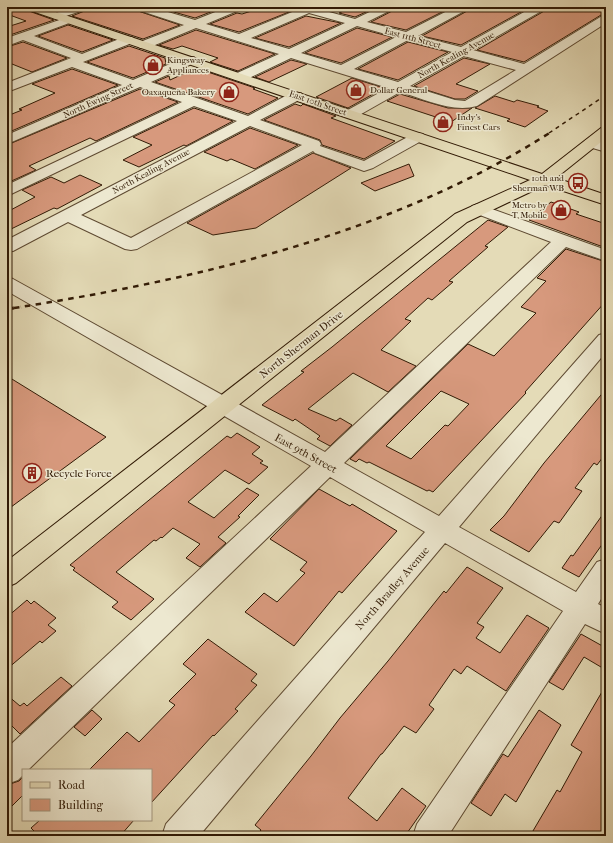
<svg xmlns="http://www.w3.org/2000/svg" width="613" height="843" viewBox="0 0 613 843" font-family="'IM FELL French Canon',serif">
<rect width="100%" height="100%" fill="#e4dbb7"/>
<filter id="stains"><feTurbulence type="fractalNoise" baseFrequency=".005" numOctaves="4"/><feColorMatrix values="0 0 0 0 .2 0 0 0 0 .09 0 0 0 0 .02 0 0 0 .5 -.17"/></filter>
<radialGradient id="worn" r=".72"><stop offset=".6" stop-color="#630" stop-opacity="0"/><stop offset="1" stop-color="#630" stop-opacity=".3"/></radialGradient>
<!-- building -->
<path fill="#d7997d" stroke="#311a05" fill-rule="evenodd" d="M7,7H22L26,10L54,20L7,36V27L26,21L7,14Z
M90,7H132L135,10L180,25L143,39L72,16L87,10Z
M156,7H216L221,8L195,18Z
M264,7H273L289,12L239,32L210,24L237,13L242,14Z
M353,7H377L355,17L339,13Z
M396,7H452L406,30L371,22L394,10Z
M472,7H530L461,45L422,36L469,10Z
M548,7H606V14L601,15L524,62L477,50L546,10Z
M306,16L341,23L289,47L255,38Z
M68,25L113,40L82,52L38,36Z
M357,28L392,37L341,63L305,53Z
M196,30L275,54L238,71L210,62L218,58L182,46L173,49L159,45Z
M23,42L67,58L32,72L7,62V47Z
M408,42L448,52L398,80L358,69Z
M129,46L165,58L166,64L133,78L87,62Z
M464,58L490,64L456,84L478,91L465,99H455L414,86Z
M291,60L307,64L269,82L255,77Z
M196,68L255,88L253,89L278,98L248,114L155,82L169,76L170,80Z
M72,69L118,85L7,133V116L22,110L19,109L55,93L32,84Z
M352,78L384,88L348,108L316,97Z
M140,89L178,102L96,141L90,138L29,166L36,170L7,183V145Z
M400,94L448,108H472L451,122L387,101Z
M495,96L514,102L517,100L539,106L537,107L548,111L525,127L507,121L510,119L475,108Z
M295,104L301,106L303,104L336,116L331,118L395,141L364,159L322,145L320,140L264,120Z
M194,108L233,121L186,146L184,145L139,167L123,160L152,145L133,137Z
M250,128L298,145L255,169L231,159L227,161L204,152Z
M313,153L351,168L256,228L213,235L187,223Z
M409,164L414,176L375,191L361,183Z
M80,175L102,185L57,209L54,208L7,231V212L35,197L22,190L51,177L64,183Z
M551,202L579,212L576,214L606,224V248L529,220Z
M488,220L508,227L485,246L488,247L449,281L453,282L432,300L428,298L405,319L411,321L381,350L416,366L388,392L353,373L308,409L336,421L340,418L352,425L330,446L317,439L320,436L295,419L293,421L262,405L304,372L301,371L332,347Z
M566,249L606,262V301L525,392L526,393L433,492L429,490L427,491L369,462L367,463L359,459L356,462L350,459L468,344L494,356L536,313L521,307L546,281L537,278ZM441,391L469,404L448,426L445,425L411,459L386,446Z
M7,376L106,437L7,510Z
M606,389V453L597,465L594,463L575,488L582,491L559,523L554,521L529,552L490,530L504,516L544,463Z
M237,433L260,447L252,454L263,461L260,463L268,467L249,484L225,470L188,502L214,518L247,488L259,495L238,516L240,517L218,537L226,543L200,567L186,558L200,544L173,528L162,538L161,537L156,541L154,540L116,572L154,599L131,620L112,607L118,602L73,570L75,568L70,565L227,436L231,438Z
M319,489L350,506L352,504L397,531L342,593L339,591L294,646L245,612L264,593L277,602L305,573L300,570L307,562L270,539Z
M606,510V539L579,577L562,568L571,555L573,556Z
M467,567L503,588L477,623L484,627L476,638L500,653L527,615L549,628L506,691L467,666L461,674L454,669L429,705L434,709L416,733L404,726L382,754H381L348,798L377,821L402,788L426,806L405,836H256L261,830L255,825L311,756L340,718L388,661L444,591L446,593Z
M27,600L31,604L34,601L56,618L48,625L56,631L42,643L40,641L7,669V617Z
M581,634L606,648V670L584,657L563,690L549,682Z
M208,639L257,674L251,681L257,685L235,709L238,711L214,736L213,735L151,803V770H89L127,732L139,742L175,705L169,701L196,674L183,664Z
M61,677L72,686L20,734L7,721V695L20,706L24,703L27,706Z
M606,685V836H530L557,790L560,792L582,752L571,745Z
M92,710L102,719L85,736L74,727Z
M539,710L561,725L516,802L505,794L491,816L471,803L503,754L508,757Z
M23,777V795L7,811V785L19,781Z
M40,820H134L120,836H39L31,828Z"/>
<g fill="none" stroke-linecap="round" stroke-linejoin="round">
<defs>
<path id="minor" d="M72,7H89L87,9L57,19L53,18L51,16L53,14Z
M133,7H151L195,20L228,7H244L242,9L206,24L239,34L297,10L293,7H320L318,9L355,19L380,7H395L393,9L367,22L406,32L455,7H470L468,9L418,36L461,47L533,7H547L545,9L473,50L524,64L602,16L606,15V23L477,106C452,113 424,99 400,92L356,117L351,118L346,117L344,114L346,111L388,88L291,58L245,80H235L234,77L235,74L279,54L196,28L148,48H140L138,45L140,42L184,25L135,9ZM309,13L345,23L289,49L251,38ZM357,26L396,37L341,65L301,53ZM408,40L452,52L398,82L354,69ZM464,56L516,70L465,101L455,100L410,86Z
M68,17L72,18L74,20L72,22L34,36L82,54L124,37H132L134,40L132,43L83,62L133,80L186,57H194L196,60L194,63L151,82L248,116L291,93H301L303,96L301,99L260,120L319,141L321,144L320,146L364,161L413,134L418,133L423,134L425,137L423,140L373,168L364,171L315,153L313,151L137,249L131,250L125,249L68,222L13,251L7,252V240L237,121L194,106L7,196V185L182,102L140,87L7,144V135L122,85L72,67L7,92V83L71,58L23,40L7,46V38ZM250,126L302,145L131,238L81,215Z
M591,139L606,143V152L586,146L584,143L586,140Z
M478,204L606,250V261L566,247L344,463L439,516L599,335L606,333V352L459,527L576,592L597,562L606,559V591L598,604L606,608V634L585,624L448,836H413L417,824L563,611L445,543L199,836H162L166,824L425,532L330,477L28,770H23V775L18,780L7,784V748L311,466L7,291V277L13,279L325,452L551,242L472,212L470,209L472,206Z"/>
<path id="major" d="M24,7H41L542,174L601,128L606,127V138L556,178L606,195V205L545,185L467,222L16,583L7,587V561L455,214L530,180L26,9Z"/>
</defs>
<!-- minor casing -->
<use href="#minor" stroke="#5e4a32" stroke-width="2"/>
<!-- major casing -->
<use href="#major" stroke="#311a05" stroke-width="2"/>
<!-- minor -->
<use href="#minor" fill="#ede8d0" fill-rule="evenodd"/>
<!-- major -->
<use href="#major" fill="#e4dbb7" fill-rule="evenodd"/>
<!-- rail-far2 -->
<path stroke="#311a05" stroke-width="1.5" stroke-dasharray="4 4" stroke-linecap="butt" d="M549,133L606,95"/>
<!-- rail-far1 -->
<path stroke="#311a05" stroke-width="2.5" stroke-dasharray="5.5 5.5" stroke-linecap="butt" d="M14,308C199,279 392,234 551,132"/>
<!-- rail -->
<path stroke="#311a05" stroke-width="3" stroke-dasharray="7 7" stroke-linecap="butt" d="M7,309L21,307"/>
</g>
<!-- icons -->
<defs>
<symbol id="shop-ring" viewBox="-11 -11 22 22"><circle r="9.5" fill="#ede8d0" stroke="#8f2418" stroke-width="1.5"/><path d="M-5-2.5h2.3a2.7 3.5 0 0 1 5.4 0H5L5.5 6h-11ZM-1.5-2.5h3a1.5 2.3 0 0 0-3 0Z" fill="#8f2418"/></symbol>
<symbol id="bus-ring" viewBox="-11 -11 22 22"><circle r="9.5" fill="#ede8d0" stroke="#8f2418" stroke-width="1.5"/><path d="M-5-6H5V4H4V6H2V4H-2V6H-4V4H-5ZM-3.5-4V0h7V-4ZM-3.5 1.2v1.5H-2V1.2ZM2 1.2v1.5H3.5V1.2Z" fill="#8f2418"/></symbol>
<symbol id="building-ring" viewBox="-11 -11 22 22"><circle r="9.5" fill="#ede8d0" stroke="#8f2418" stroke-width="1.5"/><path d="M-4-6H4V6H1V3H-1V6H-4ZM-2.5-4.3h1.7v1.8h-1.7ZM.8-4.3h1.7v1.8H.8ZM-2.5-1h1.7V.8h-1.7ZM.8-1h1.7V.8H.8Z" fill="#8f2418"/></symbol>
</defs>
<g fill-rule="evenodd">
<use href="#shop-ring" x="142" y="54" width="22" height="22"/>
<use href="#shop-ring" x="345" y="79" width="22" height="22"/>
<use href="#shop-ring" x="218" y="81" width="22" height="22"/>
<use href="#shop-ring" x="432" y="111" width="22" height="22"/>
<use href="#bus-ring" x="567" y="172" width="22" height="22"/>
<use href="#shop-ring" x="550" y="199" width="22" height="22"/>
<use href="#building-ring" x="21" y="462" width="22" height="22"/>
</g>
<g text-anchor="middle" stroke-width="3" stroke-linejoin="round" paint-order="stroke">
<!-- far-street labels -->
<g font-size="9" fill="#311a05" stroke="#ede8d0">
<text transform="translate(413 38) rotate(15)" y="3">East 11th Street</text>
<text transform="translate(456 55) rotate(-29)" y="3">North Kealing Avenue</text>
<text transform="translate(98 100) rotate(-24)" y="3">North Ewing Street</text>
<text transform="translate(318 103) rotate(19)" y="3">East 10th Street</text>
<text transform="translate(151 171) rotate(-28)" y="3">North Kealing Avenue</text>
</g>
<!-- far-poi labels -->
<g font-size="9" fill="#311a05" stroke="#ede8d0" text-anchor="start">
<text x="167" y="63">Kingsway<tspan x="167" dy="10">Appliances</tspan></text>
<text x="370" y="93">Dollar General</text>
<text x="215" y="95" text-anchor="end">Oaxaqueña Bakery</text>
<text x="457" y="120">Indy's<tspan x="457" dy="10">Finest Cars</tspan></text>
<text x="564" y="181" text-anchor="end">10th and<tspan x="564" dy="10">Sherman WB</tspan></text>
<text x="547" y="208" text-anchor="end">Metro by<tspan x="547" dy="10">T-Mobile</tspan></text>
</g>
<!-- street labels -->
<g font-size="11" fill="#311a05" stroke="#ede8d0">
<text transform="translate(301 344) rotate(-38)" y="4">North Sherman Drive</text>
<text transform="translate(306 453) rotate(29)" y="4">East 9th Street</text>
<text transform="translate(392 588) rotate(-49)" y="4">North Bradley Avenue</text>
</g>
<!-- poi labels -->
<g font-size="11" fill="#311a05" stroke="#ede8d0" text-anchor="start">
<text x="46" y="477">Recycle Force</text>
</g>
</g>
<!-- margin -->
<rect width="613" height="843" fill="none" stroke="#e4dbb7" stroke-width="24"/>
<rect x="8" y="8" width="597" height="827" fill="none" stroke="#311a05" stroke-width="2"/>
<rect x="12" y="12" width="589" height="819" fill="none" stroke="#311a05"/>
<!-- legend -->
<rect x="22" y="769" width="130" height="52" fill="#ede8d0" stroke="#a2967f"/>
<rect x="30" y="782" width="20" height="6" fill="#e4dbb7" stroke="#a2967f"/>
<text x="58" y="789" font-size="12" fill="#311a05">Road</text>
<rect x="30" y="799" width="20" height="12" fill="#d7997d" stroke="#a2967f"/>
<text x="58" y="809" font-size="12" fill="#311a05">Building</text>
<rect width="100%" height="100%" filter="url(#stains)"/>
<rect width="100%" height="100%" fill="url(#worn)"/>
</svg>
